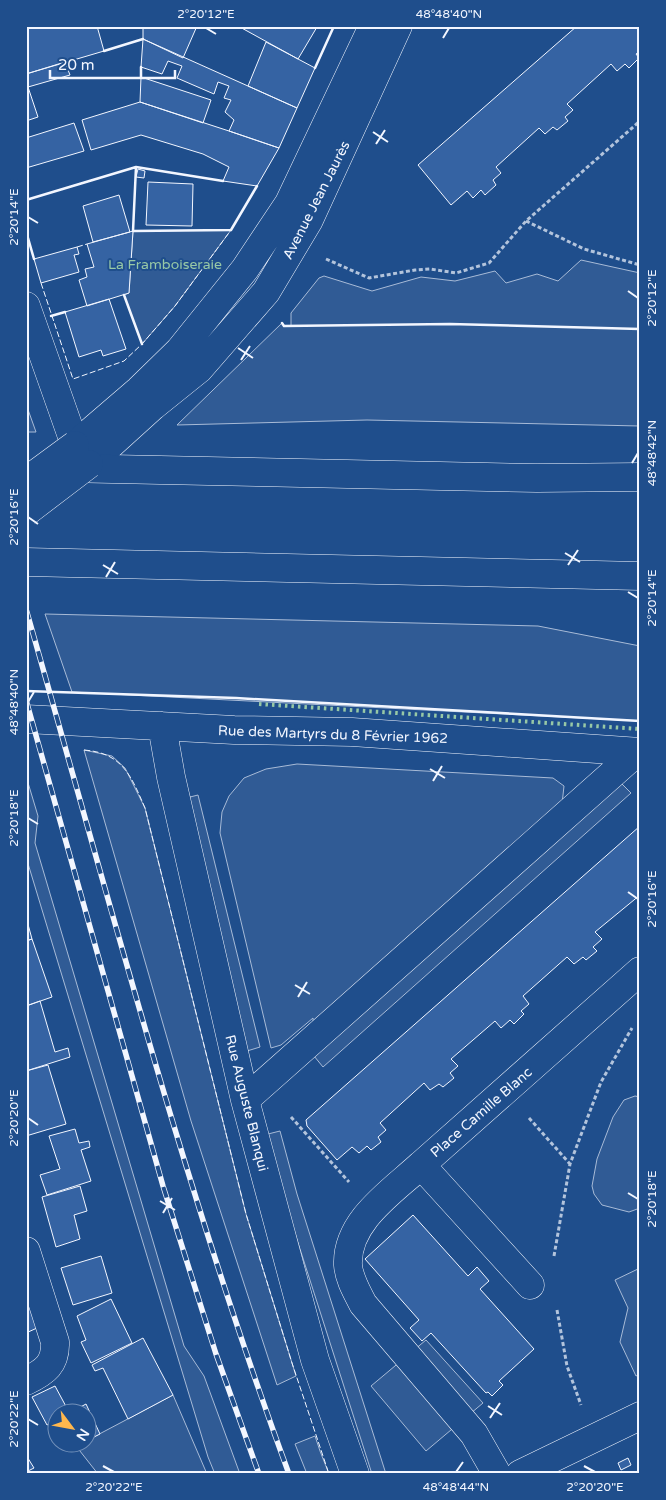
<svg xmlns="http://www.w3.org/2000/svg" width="666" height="1500" viewBox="0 0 666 1500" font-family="'Varela Round',sans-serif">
<rect width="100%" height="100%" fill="#1f4e8c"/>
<!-- built -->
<path fill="#305b95" stroke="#a8bbd7" d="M231,230L175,306L142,344L124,295L129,293L133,231Z
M581,260L640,273V426L367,420L177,425L282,323L285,326H291V313L319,278L324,276L372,291L421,277L455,281L495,271L506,283L537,274L558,281Z
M26,404L36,432H26Z
M45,614L538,626L640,646V721L72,692Z
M84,750L112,756L125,768L145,808L246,1214L296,1376L277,1385L191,1121Z
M297,764L553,778L564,786L562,804L622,784L631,793L323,1067L314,1056L313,1018L281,1045L271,1048L220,833L222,812L229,796L244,778L266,769Z
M26,776L38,816L35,843L184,1346L204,1376L240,1474H215L208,1457L26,857Z
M198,795L260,1047L247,1051L186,798Z
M635,1096L640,1097V1208L629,1212L602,1205L594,1194L592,1186L597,1159L613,1117L624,1100Z
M280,1131L297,1194L386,1474H372L284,1199L268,1134Z
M640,1268V1374L636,1376L620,1342L628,1308L615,1280Z
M426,1340L483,1403L426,1451L371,1386Z
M173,1395L207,1474H98L76,1446L88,1442V1440Z
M315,1436L320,1451L329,1474H307L295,1444Z"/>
<!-- building -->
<path fill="#3563a3" stroke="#f2f6ff" d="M26,26H97L104,51L26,74Z
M143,26H197L183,58L143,39Z
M238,26H316L317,27L298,59Z
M577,26H640V51L636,54L639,58L629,68L625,64L617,71L611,64L567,104L573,110L565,117L568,121L557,130L553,127L545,134L539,128L496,167L501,173L493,180L496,185L485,195L481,190L473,198L467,191L451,205L418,165Z
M143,39L297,108L279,148L229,131L234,120L225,112L231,100L224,98L229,86L218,82L214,94L177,78L182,66L168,61L162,74L141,67Z
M266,42L315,68L297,108L248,86Z
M65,62L70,75L28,87L38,117L26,121V74Z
M141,77L211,100L203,123L140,102Z
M140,102L229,131L279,148L257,186L223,181L229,167L203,154L141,135L91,150L82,120Z
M74,123L84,151L26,168V138Z
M138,169L145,171L144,178L136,177Z
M148,182L193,184L192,226L146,225Z
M119,195L130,232L93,242L83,206Z
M133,231L129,293L87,306L79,280L87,277L85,269L94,267L87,244Z
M77,247L79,254L74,255L79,272L41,283L34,259Z
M109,299L126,349L103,356L101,350L79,357L65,312Z
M640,826V895L595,932L602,939L593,947L597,951L586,960L583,957L574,964L567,957L523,996L529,1004L521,1011L524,1014L514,1024L510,1020L501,1028L495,1021L451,1059L458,1066L450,1073L454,1078L443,1087L439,1084L430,1090L424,1083L380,1123L386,1130L378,1137L381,1142L371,1150L367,1146L359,1153L352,1147L337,1160L307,1126L306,1120Z
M26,917L32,939L26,941Z
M32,939L52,997L26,1006V941Z
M40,1001L55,1052L68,1048L70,1057L26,1071V1006Z
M48,1065L66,1124L26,1136V1071Z
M75,1129L79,1143L89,1141L90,1147L81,1150L91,1181L47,1195L40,1175L60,1169L49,1136Z
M80,1186L87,1211L74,1215L80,1239L56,1247L42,1197Z
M413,1215L468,1276L477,1267L489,1281L480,1289L534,1349L499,1381L503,1385L492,1396L488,1392L486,1393L431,1333L422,1341L410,1328L419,1320L365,1259Z
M101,1256L112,1293L73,1305L61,1268Z
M111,1299L132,1343L91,1363L81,1342L86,1340L77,1316Z
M29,1302L37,1328L26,1333V1304Z
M143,1338L173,1395L128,1419L103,1368L95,1371L92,1365Z
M55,1386L69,1412H58V1420L47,1425L32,1397Z
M86,1404L100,1434L88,1440V1412H71Z
M68,1442H82L71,1448Z
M26,1455L34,1468L26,1472Z
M628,1458L631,1465L621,1470L618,1463Z"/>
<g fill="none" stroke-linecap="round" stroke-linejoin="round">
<defs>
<path id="minor" d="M26,306L75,445
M26,719L234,730L352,732L640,752
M162,726L171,777L245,1100L315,1360L355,1474
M245,1100L637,752
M421,1165C393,1191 346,1221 348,1265C349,1279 357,1292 363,1304L474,1434L497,1474
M26,1251L55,1342C56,1364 45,1372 26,1381
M530,1285L421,1165L640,971
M520,1474L640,1416"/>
<path id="major" d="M75,445L139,390L179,351L245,269L289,203L373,26
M89,464L153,406L199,369L266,292L309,220L398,26"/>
<path id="highway" d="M64,468L537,478L640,477
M26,562L640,576"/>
</defs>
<!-- minor casing -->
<use href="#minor" stroke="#f2f6ff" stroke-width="29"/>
<!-- major casing -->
<use href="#major" stroke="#f2f6ff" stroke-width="29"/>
<!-- highway casing -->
<use href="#highway" stroke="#f2f6ff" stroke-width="29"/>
<!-- path -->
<path stroke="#b3c4dc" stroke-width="3" stroke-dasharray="4 2.5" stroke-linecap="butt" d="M526,221L584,249L640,265
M326,259L369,278L415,270L430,269L456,273L489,263L526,221L640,121
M291,1117L349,1182
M529,1118L570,1164
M554,1256L570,1164L601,1082L632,1028
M557,1310L567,1366L581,1405"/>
<!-- minor -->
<use href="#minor" stroke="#1f4e8c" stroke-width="28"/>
<!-- major -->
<use href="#major" stroke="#1f4e8c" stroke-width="28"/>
<!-- highway -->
<use href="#highway" stroke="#1f4e8c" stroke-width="28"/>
<defs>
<path id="rail" d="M26,609C109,899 185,1191 289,1474
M26,700L163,1186L216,1354L259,1474"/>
</defs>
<!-- rail casing -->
<use href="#rail" stroke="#f2f6ff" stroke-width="5.5"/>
<!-- rail -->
<use href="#rail" stroke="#1f4e8c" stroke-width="4" stroke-dasharray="11" stroke-linecap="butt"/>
<defs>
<path id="major-bridge" d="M26,481L75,445
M26,512L89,464"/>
</defs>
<!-- major-bridge casing -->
<use href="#major-bridge" stroke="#f2f6ff" stroke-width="29" stroke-linecap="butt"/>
<!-- major-bridge -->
<use href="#major-bridge" stroke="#1f4e8c" stroke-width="28"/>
<!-- hedge -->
<path stroke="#97c8a6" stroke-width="4" stroke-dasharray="2.5 4" stroke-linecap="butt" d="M259,704L640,729"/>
<!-- fence -->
<path stroke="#f2f6ff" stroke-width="1" stroke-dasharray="6 2.5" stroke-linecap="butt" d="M77,247L87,244
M41,283L73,379L124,361L142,344L175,306L231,230
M84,750C123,753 131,776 145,808L246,1214L292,1363L329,1474"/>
<!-- wall -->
<path stroke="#f2f6ff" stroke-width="2.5" d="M104,51L143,39
M315,68L334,26
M141,77V67
M136,167L223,181
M26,200L136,167L133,231L231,230L257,186
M26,231L34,259
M124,295L142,344
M51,316L65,312
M282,323L284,326L450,324L640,329
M26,691L236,698L640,721"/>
</g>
<!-- ticks -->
<path fill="none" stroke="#f2f6ff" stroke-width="2" d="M206,28L216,34M443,38L449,28M373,132L388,142M376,144L385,130M28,217L38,223M628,291L638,298M238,348L253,358M241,360L250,346M632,463L638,453M28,517L38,524M565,553L580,562M103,565L118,574M568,565L578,550M106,577L115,562M628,592L638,598M28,702L34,692M430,769L445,778M433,781L442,766M28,818L38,824M628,892L638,899M295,985L310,994M298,997L307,982M28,1118L38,1125M628,1193L638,1199M160,1201L175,1210M163,1213L172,1198M488,1406L502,1415M490,1418L500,1403M28,1419L38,1425M103,1466L114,1472M584,1466L595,1472M456,1472L463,1462"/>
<g text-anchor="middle" stroke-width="4" stroke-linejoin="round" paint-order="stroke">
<!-- street labels -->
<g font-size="14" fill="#f2f6ff" stroke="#1f4e8c">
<text transform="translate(316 200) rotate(-63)" y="5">Avenue Jean Jaurès</text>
<text transform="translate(333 734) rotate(2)" y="5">Rue des Martyrs du 8 Février 1962</text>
<text transform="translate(247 1103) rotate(76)" y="5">Rue Auguste Blanqui</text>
<text transform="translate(481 1112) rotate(-41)" y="5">Place Camille Blanc</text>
</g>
<!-- park labels -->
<g font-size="14" fill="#97c8a6" stroke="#1f4e8c">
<text x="165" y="269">La Framboiseraie</text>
</g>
</g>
<!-- border -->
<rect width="666" height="1500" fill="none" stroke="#1f4e8c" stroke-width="55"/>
<!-- north arrow -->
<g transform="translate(72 1428) rotate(122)"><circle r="24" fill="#1f4e8c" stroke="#7391ba"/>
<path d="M0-4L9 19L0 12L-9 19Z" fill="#ffb74d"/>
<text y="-8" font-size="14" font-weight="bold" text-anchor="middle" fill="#f2f6ff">N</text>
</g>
<!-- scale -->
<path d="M50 70v8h125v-8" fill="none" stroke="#f2f6ff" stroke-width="2.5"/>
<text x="58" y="70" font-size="15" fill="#f2f6ff" stroke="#1f4e8c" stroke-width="4" paint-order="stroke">20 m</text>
<rect x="28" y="28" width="610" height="1444" fill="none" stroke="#f2f6ff" stroke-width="2"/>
<g font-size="12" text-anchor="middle" fill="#f2f6ff">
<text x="206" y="18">2°20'12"E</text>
<text x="449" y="18">48°48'40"N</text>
<text transform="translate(14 217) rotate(-90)" y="4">2°20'14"E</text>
<text transform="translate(652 298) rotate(-90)" y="4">2°20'12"E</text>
<text transform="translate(652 453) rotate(-90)" y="4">48°48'42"N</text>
<text transform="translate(14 517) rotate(-90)" y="4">2°20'16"E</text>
<text transform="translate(652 598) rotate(-90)" y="4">2°20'14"E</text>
<text transform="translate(14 702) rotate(-90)" y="4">48°48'40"N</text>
<text transform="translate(14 818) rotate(-90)" y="4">2°20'18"E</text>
<text transform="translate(652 899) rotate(-90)" y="4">2°20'16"E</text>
<text transform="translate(14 1118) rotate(-90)" y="4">2°20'20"E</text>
<text transform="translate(652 1199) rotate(-90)" y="4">2°20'18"E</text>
<text transform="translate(14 1419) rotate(-90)" y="4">2°20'22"E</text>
<text x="114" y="1491">2°20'22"E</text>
<text x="456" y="1491">48°48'44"N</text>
<text x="595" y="1491">2°20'20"E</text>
</g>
</svg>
